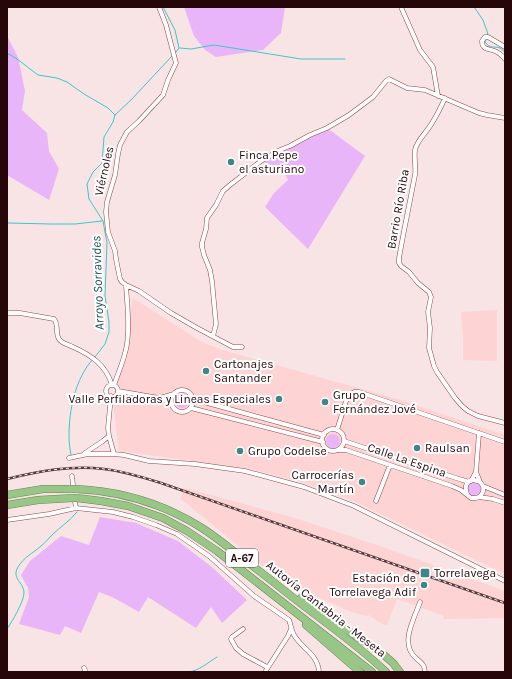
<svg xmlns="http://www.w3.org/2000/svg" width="512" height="679" viewBox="0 0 512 679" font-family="Karla,sans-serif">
<rect width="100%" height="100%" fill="#f8e4e4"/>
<!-- built -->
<path fill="#fdd3d3" d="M133,298L200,341L219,349L397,399L505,435V574L356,502L305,483L251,469L119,451L113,401Z
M497,310V361L463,360V338L461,312Z
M185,488L295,518L383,547L505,591V618L443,619L444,616L397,599L387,625L382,624L369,615L366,616L352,612L303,591L271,573L186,503L180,499Z"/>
<!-- green -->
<path fill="#e8b6f8" d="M184,7H285L281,33L263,50L216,57L205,50L194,36Z
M7,36L18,57L25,91L22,110L47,133L49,151L59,169L49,200L7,175Z
M327,129L331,131L365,156L308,249L265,207L274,193L288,180L283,170L264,162Z
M175 401a7 7 0 1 1 14 0a7 7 0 1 1-14 0Z
M326 441a7 7 0 1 1 14 0a7 7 0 1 1-14 0Z
M467 489a7 7 0 1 1 14 0a7 7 0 1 1-14 0Z
M100,517L136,523L178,541L213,568L247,600L222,623L211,607L196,628L148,597L139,612L114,598L99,592L81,633L65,626L60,635L19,624L29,597L28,588L21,575L30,561L61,536L89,545Z"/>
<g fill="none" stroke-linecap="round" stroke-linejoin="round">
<!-- stream -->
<path stroke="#39c8cc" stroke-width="1" d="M163,7L175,30L179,48
M474,7L483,20L488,34L487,35
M486,38L485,42C490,49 494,46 500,48C501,48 504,52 505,52
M180,48L191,49L214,45L301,59H345
M176,52L179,48
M7,53L17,59L38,75L57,78L67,82L84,94L108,108L115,115
M7,223L51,224H75L102,221
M95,357L105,344L109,332V322L105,296L107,243L103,221L89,199L87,184L93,172L102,163L104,137L113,122L115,115L132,99L172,56
M71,455C70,449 69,443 69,436C69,410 75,379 93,359
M7,629C12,622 24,601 24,593C24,582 11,579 18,567C23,558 33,553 41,546C45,543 48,539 52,535C60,527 70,521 77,512
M78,672L83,671
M188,672C199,671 207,663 217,657"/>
<defs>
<path id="minor" d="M159,7L166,25L176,63L168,80L163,95L139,121L127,132L120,145L118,154L115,175L107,202L106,212L108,232L115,251L116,259L120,279L122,282L126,285L139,291L171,313L197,328L233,347H242
M401,7L420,50L433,67L438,96
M505,47L488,37H485L482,41C482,51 490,48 497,52C501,54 503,57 505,59
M445,98C441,107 437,115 432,123C427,132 417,140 415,150C414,158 416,167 415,175L404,231L399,258V263L401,266L409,272L418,283L429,292L431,297L428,312L430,328L429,348L434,366L437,372L455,398L462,406L468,411L478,416L505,423
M7,313H20L54,319C59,325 55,333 59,339C62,344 68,344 73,347C91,355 106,365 112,385
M213,336L216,324L212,281L210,270L204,255L202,247V243L206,229L207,218L216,205L223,191L230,185L261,161L280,150L290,146L310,135L327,128L349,115L373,97L386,81L389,79L407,88L425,90L479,113L487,115L505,118
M114,385C119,371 125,358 127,344C130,324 127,304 126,285
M106 391a6 6 0 1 1 12 0a6 6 0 1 1-12 0Z
M171 401a11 11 0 1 1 22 0a11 11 0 1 1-22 0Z
M118,391L159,398L172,404
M111,396L108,428L109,436L114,454
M160,398L174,394
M193,399L324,435
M191,408L323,442
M322 440a11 11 0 1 1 22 0a11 11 0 1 1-22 0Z
M337,430L347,398L354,392H359L505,442
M344,441L456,478L469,482
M339,450H346L452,486L461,490L471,498H476L479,497L493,499L505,503
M85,453L103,441L109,436
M69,458L88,454H114L124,455L149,461L195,464L245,471L304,487L354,506L505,581
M476,472L480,482L483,486L505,495
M72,476L73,485
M471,481L476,472L479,433
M467,494C463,483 470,477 480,482
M479,497C483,494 484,491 483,486
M376,501L390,465
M75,502L76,508
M7,520L49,514L76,508L113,512L133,517L156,525L177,534L209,556L254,596L289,620C291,625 291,630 294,635C302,649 318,654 319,672
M420,602C415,617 401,640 413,655C418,661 425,663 425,672
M243,629L232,637L231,639L236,648L243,654L267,667
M84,668L86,672
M265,672L288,636L291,629"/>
<path id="motorway" d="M76,489C121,491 164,504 202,528C216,537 228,547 241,557C258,570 275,583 291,596C323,621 357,644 386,672
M7,495L43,489H71
M77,498L101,501L128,506L163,518L187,531L217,551L372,672
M7,505L38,500L73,498
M301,598L384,655L393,663L400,672
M306,625L360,672"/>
</defs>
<!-- minor casing -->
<use href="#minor" stroke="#934348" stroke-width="5"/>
<!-- motorway casing -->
<use href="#motorway" stroke="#70835b" stroke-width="8"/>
<!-- minor -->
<use href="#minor" stroke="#fff" stroke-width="4"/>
<!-- motorway -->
<use href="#motorway" stroke="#98c687" stroke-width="7"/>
<defs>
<path id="rail" d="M7,479C39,471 71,465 104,469C123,471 142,477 161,483L505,603"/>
</defs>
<!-- rail casing -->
<use href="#rail" stroke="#573a3c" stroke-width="2.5"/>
<!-- rail -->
<use href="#rail" stroke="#fff" stroke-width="1" stroke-dasharray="3" stroke-linecap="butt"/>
<defs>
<path id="motorway-bridge" d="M71,489H76
M73,498H77"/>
</defs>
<!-- motorway-bridge casing -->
<use href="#motorway-bridge" stroke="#70835b" stroke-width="8" stroke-linecap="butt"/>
<!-- motorway-bridge -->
<use href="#motorway-bridge" stroke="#98c687" stroke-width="7"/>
</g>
<!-- markers -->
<g fill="#3e8789" stroke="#fff" stroke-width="1.5">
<circle cx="231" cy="162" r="4"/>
<circle cx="206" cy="371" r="4"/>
<circle cx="279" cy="399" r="4"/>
<circle cx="325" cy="402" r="4"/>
<circle cx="417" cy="448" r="4"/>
<circle cx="240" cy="451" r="4"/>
<circle cx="362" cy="482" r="4"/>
<rect x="420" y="568" width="10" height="10" rx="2"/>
<circle cx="424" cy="585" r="4"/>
</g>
<g text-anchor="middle" stroke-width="4" stroke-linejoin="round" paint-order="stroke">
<!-- shield labels -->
<rect fill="#fff" stroke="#675153" stroke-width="1" x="226" y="549" width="32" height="18" rx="3"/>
<g font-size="11" font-weight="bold" fill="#260609">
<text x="242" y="562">A-67</text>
</g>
<!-- poi labels -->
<g font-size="12" fill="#260609" stroke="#fff" text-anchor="start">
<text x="239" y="159">Finca Pepe<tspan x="239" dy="14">el asturiano</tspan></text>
<text x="214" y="368">Cartonajes<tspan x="214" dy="14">Santander</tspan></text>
<text x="333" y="399">Grupo<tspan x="333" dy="14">Fernández Jové</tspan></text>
<text x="271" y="403" text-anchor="end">Valle Perfiladoras y Lineas Especiales</text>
<text x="425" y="452">Raulsan</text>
<text x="248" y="455">Grupo Codelse</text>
<text x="354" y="479" text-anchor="end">Carrocerías<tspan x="354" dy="14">Martín</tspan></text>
<text x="434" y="577">Torrelavega</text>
<text x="416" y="582" text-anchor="end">Estación de<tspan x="416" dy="14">Torrelavega Adif</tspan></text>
</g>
<!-- street labels -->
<g font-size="12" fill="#260609" stroke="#fff">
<text transform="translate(104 171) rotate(-77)" y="4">Viérnoles</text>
<text transform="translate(398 209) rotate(-80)" y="4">Barrio Río Riba</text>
<text transform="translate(407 460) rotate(19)" y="4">Calle La Espina</text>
<text transform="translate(326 609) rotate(38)" y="4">Autovía Cantabria - Meseta</text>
</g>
<!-- water labels -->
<g font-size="13" font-style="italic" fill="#1d5658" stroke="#fff">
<text transform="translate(97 283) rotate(-92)" y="5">Arroyo Sorravides</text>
</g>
</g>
<!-- border -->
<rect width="512" height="679" fill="none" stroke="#260609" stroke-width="16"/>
</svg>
